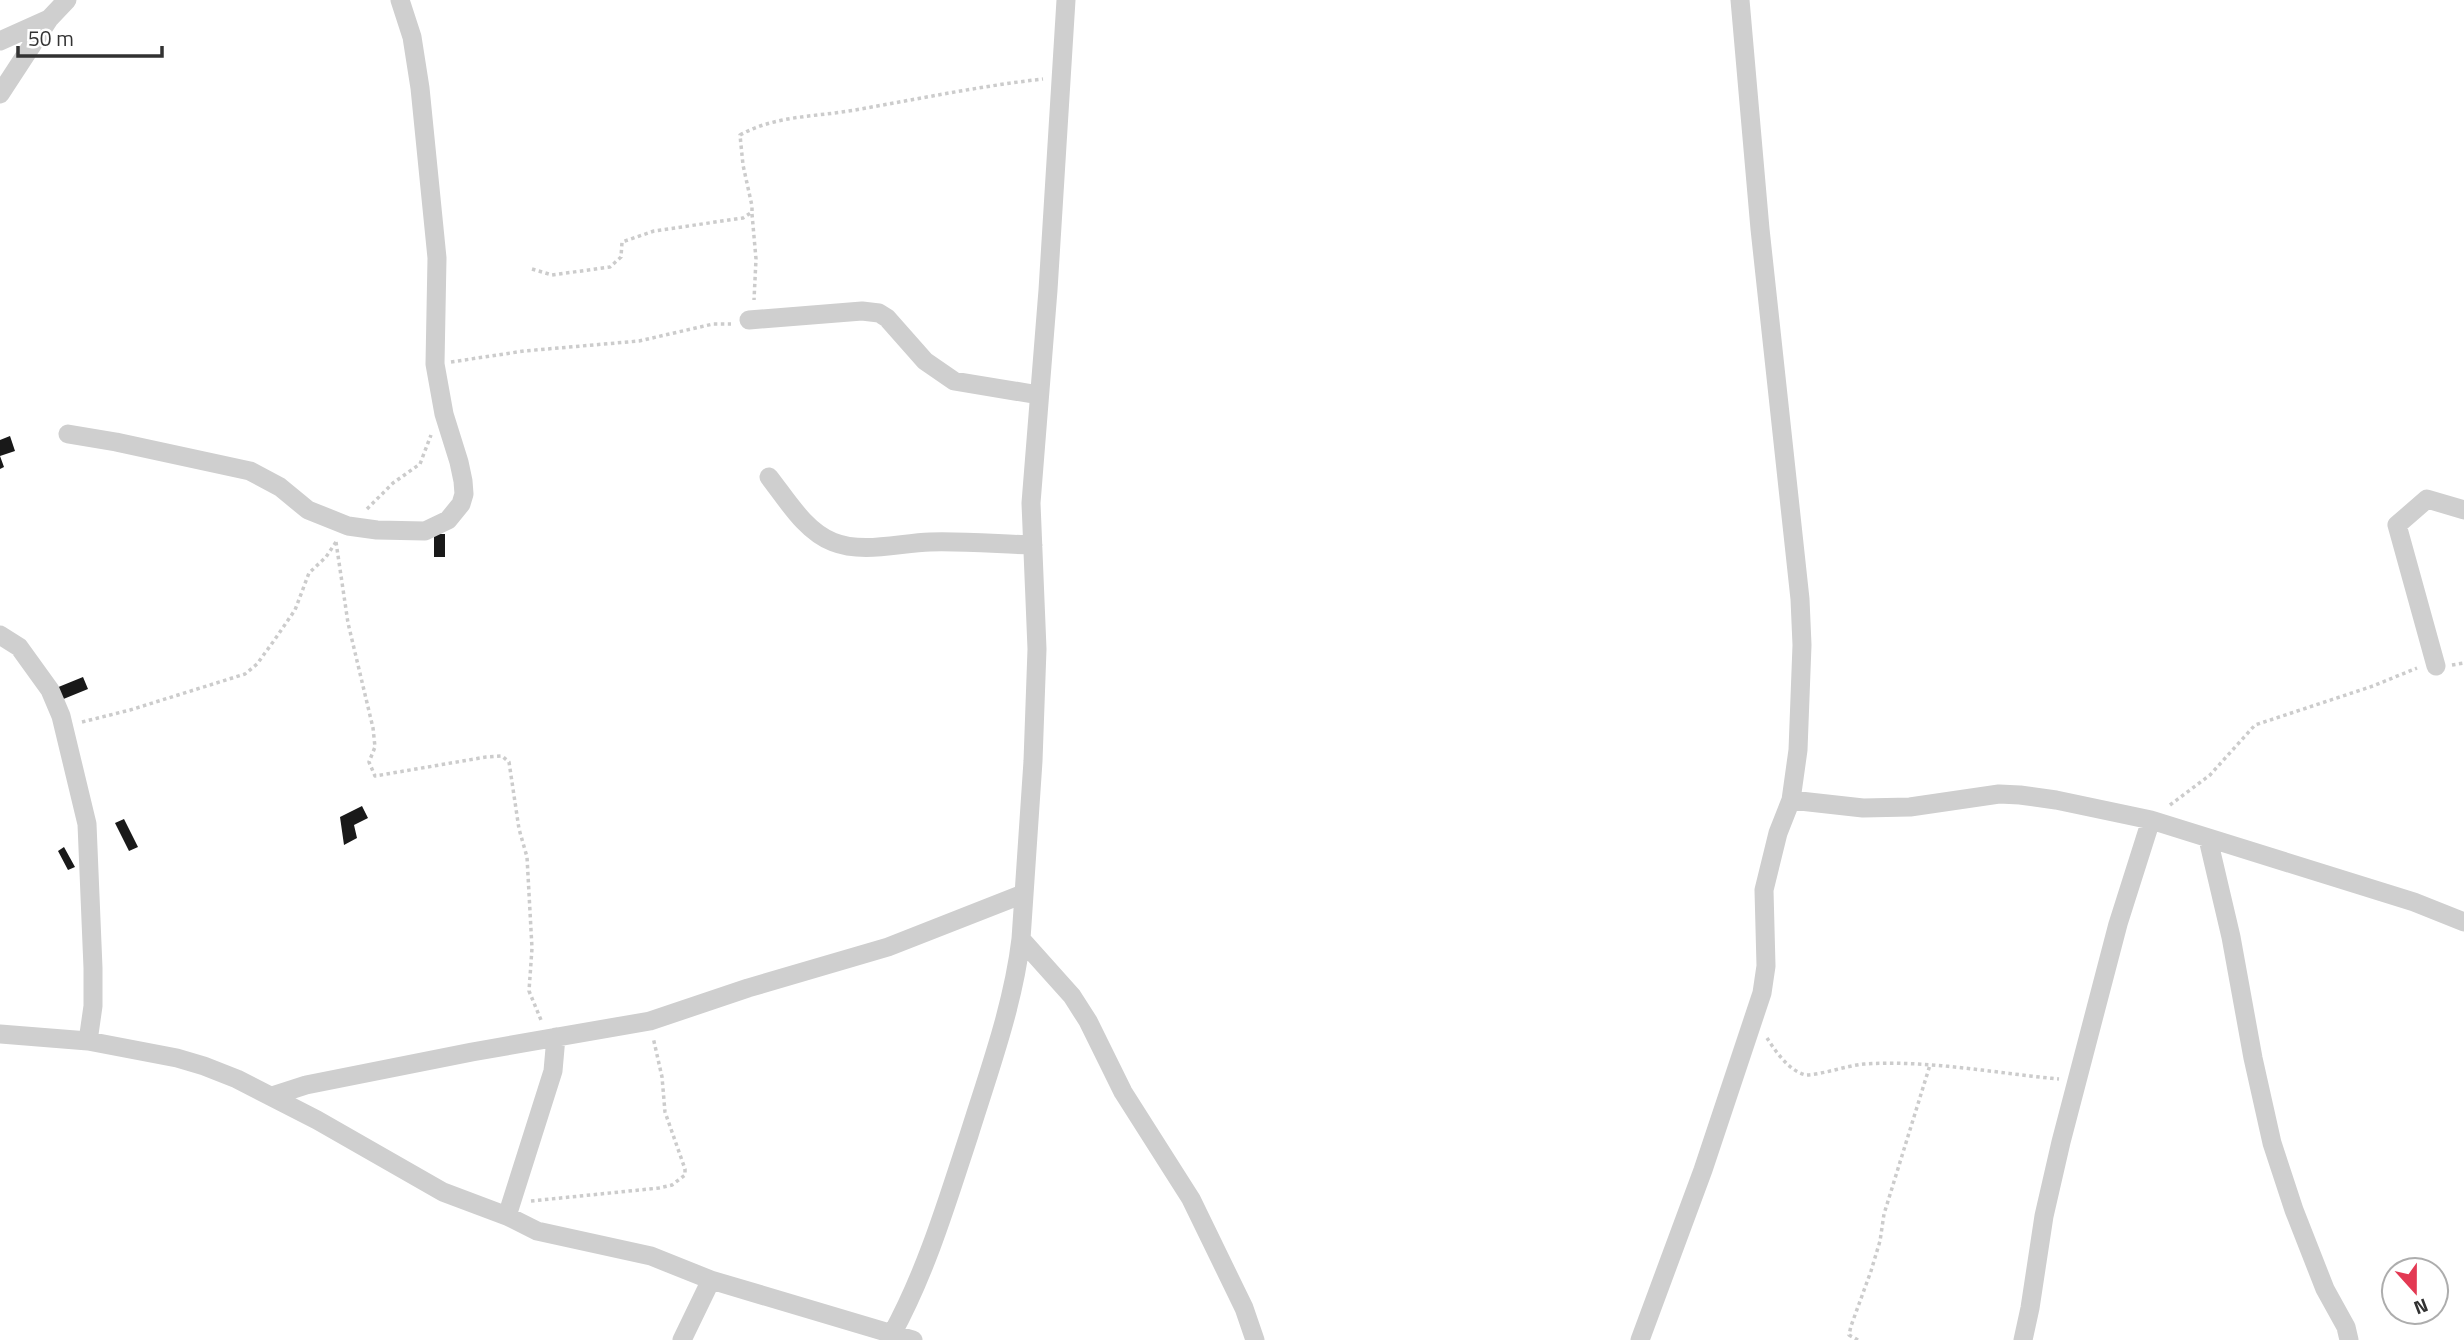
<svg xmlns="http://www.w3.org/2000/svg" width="2464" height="1340" viewBox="0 0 2464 1340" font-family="'Titillium Web',sans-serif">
<rect width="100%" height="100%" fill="#fff"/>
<!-- building -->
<path fill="#191919" d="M10,436L15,451L0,456L4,467L0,469V440Z
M434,534H445V557H434Z
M83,677L88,689L61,700L56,688Z
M362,806L368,818L354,825L357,838L344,845L340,817Z
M124,819L138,847L129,851L115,823Z
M64,847L75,867L68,870L58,851Z"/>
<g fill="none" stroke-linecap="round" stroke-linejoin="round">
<!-- path -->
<path stroke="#ccc" stroke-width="3.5" stroke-dasharray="3.5 3.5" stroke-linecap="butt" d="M752,214L756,259L754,300
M532,269L552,275L610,267L621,257L622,242L654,231L743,218L752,212V206L743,165L740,135C776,115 816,117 855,110C918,99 980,86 1043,79
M451,362L524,351L639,341L713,324H731
M367,509L393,483L420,464L431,435
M336,542L348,623L373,728L375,747L369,762L375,776L486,757L502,756L509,762L519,829L527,857L532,948L529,991L541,1020
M2452,665L2464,663
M82,722L130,710L245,674L257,664L273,642L295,610L309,573L326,557L336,542
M2170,805L2210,775L2255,725L2373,686L2417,668
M1767,1038C1776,1052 1789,1071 1806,1075C1825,1074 1845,1066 1864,1064C1930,1060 1994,1073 2059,1079
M531,1201L659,1188L672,1185L685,1175V1169L665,1112L662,1077L653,1037
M1858,1340L1849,1335L1851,1326L1871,1271L1880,1241L1884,1214L1930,1065"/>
<!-- street -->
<path stroke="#cfcfcf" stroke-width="19" d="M0,41L49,19L67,0
M0,94L49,19
M749,320L862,311L879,313L887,318L925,361L954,381L1039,395
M68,434L116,442L250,471L280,487L308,510L348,526L377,530L425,531L448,520L461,504L464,494L463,481L459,462L444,414L435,364L437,258L420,88L412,37L400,0
M769,477C787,500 805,531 833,542C863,554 899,543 930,542C964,541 998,544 1033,545
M0,635L19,647L50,690L61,716L87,824L93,968V1006L88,1041
M2436,666L2397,525L2427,499L2464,510
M1791,800L1863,808L1910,807L1999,794L2020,795L2056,800L2151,820L2414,902L2464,922
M2208,839L2231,937L2253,1058L2272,1143L2294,1210L2325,1289L2346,1327L2349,1340
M1021,939L1072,996L1088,1021L1123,1092L1191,1199L1244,1308L1255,1340
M0,1034L88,1041L177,1058L204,1066L237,1079L317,1120L443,1192L507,1216L537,1231L651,1256L711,1280L913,1340
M272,1096L306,1085L472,1052L650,1021L748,988L888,947L1023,894
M507,1216L553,1071L556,1037
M892,1334C926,1272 947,1202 969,1135C989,1071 1013,1006 1021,939L1033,761L1037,649L1031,503L1048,290L1066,0
M682,1340L711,1280
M1640,1340L1703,1170L1762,993L1766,966L1764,890L1778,833L1791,800L1798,750L1802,645L1800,599L1760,229L1740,0
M2023,1340L2030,1308L2044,1216L2061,1142L2118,924L2151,820"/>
</g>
<!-- north arrow -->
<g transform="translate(2415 1291) rotate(159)"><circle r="33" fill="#ffffff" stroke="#adadad" stroke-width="2"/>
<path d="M0-5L12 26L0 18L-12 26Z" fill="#e33953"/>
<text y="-10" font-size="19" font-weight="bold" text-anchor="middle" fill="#323232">N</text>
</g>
<!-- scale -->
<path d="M18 46v10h144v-10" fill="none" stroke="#323232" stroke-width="3.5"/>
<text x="28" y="46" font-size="21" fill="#323232" stroke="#ffffff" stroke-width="5" paint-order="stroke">50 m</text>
</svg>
